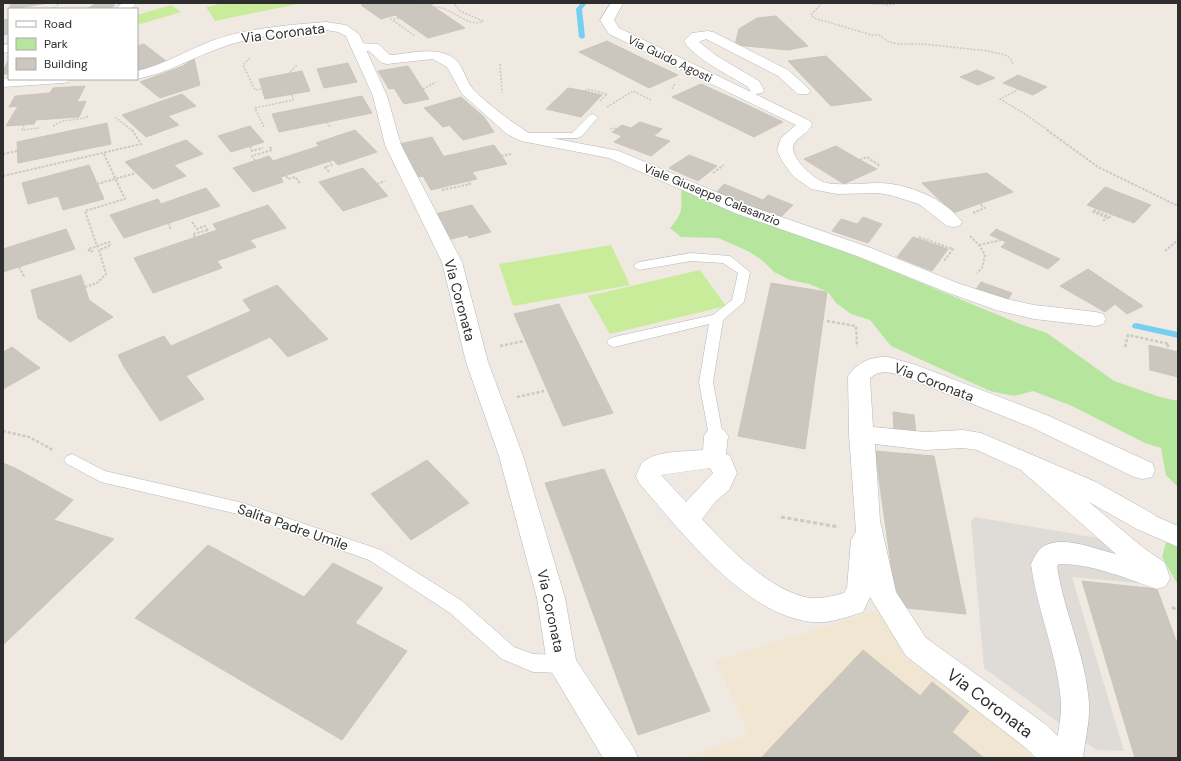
<svg xmlns="http://www.w3.org/2000/svg" width="1181" height="761" viewBox="0 0 1181 761" font-family="'DM Sans',sans-serif">
<rect width="100%" height="100%" fill="#efe9e1"/>
<!-- education -->
<path fill="#f0e6d1" d="M877,610L907,655L935,679L1029,750L1036,758H686L749,734L716,661Z"/>
<!-- green -->
<path fill="#b6e59e" d="M681,189L735,212L861,258L1020,324L1047,333L1114,381L1160,397L1178,401V487L1166,475L1161,448L1145,443L1072,406L1033,391L1014,396L990,391L891,346L870,320L851,314L836,303L828,292L809,284L790,280L774,272L763,261L750,252L718,238L681,237L670,228C683,214 682,208 681,189Z
M1178,532V585L1162,557L1167,539Z"/>
<!-- pitch -->
<path fill="#c9ec9a" d="M224,3H297L298,4L215,21L206,7Z
M171,5L181,12L137,25V15Z
M611,245L630,285L513,306L499,264Z
M700,270L726,306L610,334L588,296Z"/>
<!-- plaza -->
<path fill="#dfdcd8" d="M975,517L1104,539L1147,584L1072,577L1124,751L1096,750L984,668L971,521Z"/>
<g fill="none" stroke-linecap="round" stroke-linejoin="round">
<!-- stream -->
<path fill="#75cff0" fill-rule="evenodd" d="M581,3H587L582,9L585,37L582,39L579,37L576,9Z
M1136,323L1178,332V338L1133,328L1132,326L1133,324Z"/>
</g>
<!-- building -->
<path fill="#cbc7bf" stroke="#cbc5ba" d="M10,3H49L10,9Z
M96,3L107,4L115,5L110,9H87Z
M370,3H437L381,19L361,5Z
M430,5L434,7L465,28L428,38L395,15Z
M776,16L808,46L788,50L735,45L739,29L757,18Z
M9,19V34L3,35V20Z
M607,41L646,60L678,75L649,88L579,52Z
M144,44L166,61L139,70L137,69V46Z
M826,56L872,100L831,106L788,61Z
M194,58L200,85L160,98L140,82L183,66Z
M9,59V74H3V70Z
M348,63L357,82L324,88L317,69Z
M408,66L419,83L389,89L378,71Z
M977,70L995,78L978,85L960,77Z
M302,71L310,91L265,99L259,79Z
M1018,75L1047,87L1033,95L1003,83Z
M419,83L429,99L404,104L394,88Z
M701,84L741,102L783,122L754,137L672,97Z
M85,86L77,102L86,101L79,117L36,120L34,124L6,126L18,106L9,107L15,96L50,93L53,88Z
M568,88L585,91L602,95L581,117L546,109Z
M182,94L196,106L168,116L179,125L146,137L122,115Z
M362,96L372,113L279,132L272,114Z
M461,97L484,117L443,127L424,108Z
M484,117L494,132L463,140L450,126Z
M640,122L662,129L654,136L670,141L651,156L614,142L622,136L612,132L622,125L631,128Z
M107,123L111,144L18,163L17,142Z
M250,126L264,142L231,152L218,136Z
M355,130L377,152L338,165L333,160L281,177L283,182L253,192L233,168L269,156L273,161L319,146L316,143Z
M432,137L444,157L411,164L399,144Z
M186,140L203,154L174,165L186,176L153,189L125,162Z
M494,145L507,164L472,172L477,179L431,190L423,176L419,177L411,164Z
M836,146L860,160L877,169L844,184L804,159Z
M689,155L717,166L698,181L669,168Z
M89,165L104,199L63,210L58,196L28,204L22,183Z
M363,168L388,196L343,211L319,182Z
M987,173L1013,192L953,213L922,183Z
M724,184L763,200L768,195L793,205L781,217L716,193Z
M1105,187L1151,205L1134,223L1087,205Z
M206,188L220,206L124,238L110,215L158,199L161,204Z
M268,205L286,228L250,240L256,247L217,261L222,268L153,293L134,258L217,230L213,224Z
M472,205L491,232L469,238L467,235L451,239L435,214Z
M863,217L882,224L868,243L832,231L841,219L857,224Z
M66,229L75,249L3,272V249Z
M996,229L1060,259L1048,269L1001,247L1006,242L990,235Z
M913,237L948,249L932,271L897,257Z
M1088,269L1143,306L1127,314L1115,304L1105,312L1060,286Z
M81,275L89,300L113,317L70,342L38,318L31,290Z
M981,282L1012,293L1006,303L975,291Z
M771,283L827,292L805,449L738,436Z
M277,285L328,339L288,357L270,337L186,376L204,399L160,421L124,367L118,355L164,336L171,346L251,311L243,300Z
M559,304L613,413L563,426L514,314Z
M1149,345L1178,352V377L1150,370Z
M12,347L40,368L3,389V352Z
M893,412L914,415L916,433L894,430Z
M875,451L934,456L966,614L897,607Z
M427,460L469,503L411,540L371,494Z
M3,463L15,468L73,500L54,520L114,539L3,645Z
M604,469L710,711L638,735L545,483Z
M208,545L304,597L333,563L383,588L355,623L407,651L342,740L135,618Z
M1082,581L1157,589L1178,646V758H1135Z
M863,650L920,696L932,682L969,711L952,732L933,716L898,758H761Z
M933,716L952,732L984,758H898Z"/>
<g fill="none" stroke-linecap="round" stroke-linejoin="round">
<defs>
<path id="service" d="M593,114L598,117L582,136L577,138L521,139L516,136L521,133H572L590,115Z
M691,253L730,256L750,272L744,302L723,320L713,382L723,436L721,440L716,442L711,440L709,436L699,382L709,324L614,347L609,345L607,342L609,339L614,337L713,315L732,300L738,273L723,263L691,261L639,270L633,266L639,262Z
M72,454L105,471L243,503L381,550L462,601L514,647L533,654L562,655L569,658L571,664L569,670L562,673L533,672L502,659L450,613L369,560L242,515L101,482L67,464L64,460L67,456Z"/>
<path id="pedestrian" d="M1030,456L1038,459L1141,546L1165,563L1170,578L1166,586L1157,589C1128,579 1090,563 1059,564L1057,566C1064,613 1086,656 1089,703C1090,721 1085,741 1083,758H1053C1056,741 1062,720 1061,703C1058,655 1037,611 1031,564C1034,558 1038,549 1044,546C1063,535 1096,549 1116,554L1022,471L1019,465L1022,459Z
M1146,512L1178,526V547L1137,529L1134,522L1137,515Z"/>
<path id="minor" d="M611,3H623L614,20L619,28L751,92L748,87C731,76 693,58 684,41L692,33L708,31L713,32L788,70L808,88L810,91L808,94H798L778,76L706,39L699,42L717,56L759,81L764,90L762,93L755,94L810,121L812,124C809,134 795,137 793,147C792,160 815,181 827,183C844,186 862,183 879,183C906,183 946,199 962,222L959,226L953,227L947,226L919,204L890,195L878,193L837,194L811,189L793,176L782,161L777,150L781,138L796,125L609,34L600,20Z
M358,43L378,44L390,55C408,54 431,47 448,55C463,61 464,78 473,89C485,102 516,126 531,134L619,151L747,205L871,248L960,284L1007,299L1034,305L1096,312L1103,314L1106,319L1103,324L1096,326L1034,319L996,310L946,292L857,256L735,213L609,158L521,141L507,134L462,94L447,67L433,59L387,64L382,63L369,51L353,50L351,47L353,44Z
M888,357L916,365L1049,416L1152,463L1155,470L1152,477L1143,479L1134,477L1033,428L900,375C889,372 879,370 870,378L873,427L925,432L963,430L981,433L1096,482L1155,515L1159,522L1155,529L1146,532L1137,529L1078,496L977,450L963,448L925,450L875,444L880,521L896,592L926,638L1048,726L1068,747L1073,758H1036L1026,748L906,656L870,597L863,612C847,617 829,624 812,622C744,615 681,531 639,483L636,476C638,472 640,465 643,462C658,450 685,452 703,450L704,436L708,430L716,427L724,430L728,436L726,454L730,456L737,473L729,490L716,501L702,519C729,548 769,591 810,598C821,599 833,596 844,593L847,588L851,540L856,532L849,434L848,376C857,362 872,356 888,357ZM710,468L713,473L686,502L661,475Z"/>
<path id="tertiary" d="M122,3H137L131,9H116Z
M326,22L346,25L359,34L387,96L401,145L462,262L488,362L523,456L565,598L576,660L633,747L638,758H603L547,664L537,598L499,456L466,362L442,262L385,145L373,96L346,36L338,32L326,30C291,33 256,35 223,47C193,57 168,73 137,79H136L137,71C163,65 186,51 211,41C248,28 287,25 326,22Z
M9,44V52L3,53V45Z
M3,79L9,78L70,79L68,82L63,83L3,87Z"/>
</defs>
<!-- service casing -->
<use href="#service" stroke="#b4b7c1" stroke-width="1"/>
<!-- pedestrian casing -->
<use href="#pedestrian" stroke="#b4b7c1" stroke-width="1"/>
<!-- minor casing -->
<use href="#minor" stroke="#b4b7c1" stroke-width="1"/>
<!-- tertiary casing -->
<use href="#tertiary" stroke="#b4b7c1" stroke-width="1"/>
<!-- path-far3 -->
<path stroke="#c9c9c9" stroke-width="1.5" stroke-dasharray="2 1.5" stroke-linecap="butt" d="M822,3L811,15L814,18L872,35H879L889,42L898,44H923L988,51L1005,55L1010,58L1013,64
M865,3L889,5L899,3
M434,7C452,6 467,29 483,21L460,11L454,3
M47,9L57,7
M57,9L58,3
M399,18L391,19L415,36
M250,58L243,65L255,90L262,89
M500,64L502,93
M288,74L297,65
M423,89L436,82
M672,89L675,83
M1019,89L1000,99L1025,114L1049,131
M585,91L587,89L607,94L600,101
M607,107L633,91L651,100
M115,117L133,131
M327,122L331,128
M24,125L22,130L39,128
M53,126L63,121L86,118L89,115
M264,127L255,108L293,100L292,94
M610,129L617,128"/>
<!-- path-far2 -->
<path stroke="#c9c9c9" stroke-width="2" stroke-dasharray="2.5 1.5" stroke-linecap="butt" d="M1047,130L1098,167L1178,206
M250,146L252,151L263,148
M3,154L17,151
M104,154L125,199L85,211L97,246L109,242L111,245
M501,156L511,154
M860,160L867,157L880,166
M255,161L252,156L272,150L269,146
M329,172L325,167L332,165L330,162
M713,173L724,165
M3,176L141,144L132,130
M286,176L288,179L295,177L300,183
M97,184L136,173
M377,184L385,181
M442,190L470,184L467,181
M973,213L985,208L980,204
M1103,221L1108,218L1093,212L1094,210L1110,217L1112,215
M192,222L197,229L205,226L208,230
M168,223L171,230
M970,236L979,245L985,255L982,268L977,273
M195,237L193,234L208,230
M919,237L953,249L944,261
M979,245L1001,240
M93,251L90,252L88,249L99,246
M1165,251L1178,240
M19,267L25,278
M85,287L97,283L106,274L99,250L109,246L108,244"/>
<!-- path-far1 -->
<path stroke="#c9c9c9" stroke-width="2.5" stroke-dasharray="3 2" stroke-linecap="butt" d="M827,321L856,326L857,347
M500,346L524,341
M1125,347L1128,335L1169,344L1166,349
M517,397L544,391
M3,431L29,437L53,450"/>
<!-- path -->
<path stroke="#c9c9c9" stroke-width="3" stroke-dasharray="4 2.5" stroke-linecap="butt" d="M781,517L839,527
M1172,607L1178,611"/>
<!-- service -->
<use href="#service" fill="#fff" fill-rule="evenodd"/>
<!-- pedestrian -->
<use href="#pedestrian" fill="#fff" fill-rule="evenodd"/>
<!-- minor -->
<use href="#minor" fill="#fff" fill-rule="evenodd"/>
<!-- tertiary -->
<use href="#tertiary" fill="#fff" fill-rule="evenodd"/>
</g>
<g text-anchor="middle" stroke-width="3" stroke-linejoin="round" paint-order="stroke">
<!-- far-street labels -->
<g font-size="12" fill="#2e2e2e" stroke="#fff">
<text transform="translate(670 59) rotate(26)" y="4">Via Guido Agosti</text>
<text transform="translate(712 195) rotate(22)" y="4">Viale Giuseppe Calasanzio</text>
</g>
<!-- street labels -->
<g font-size="14" fill="#2e2e2e" stroke="#fff">
<text transform="translate(283 33) rotate(-7)" y="5">Via Coronata</text>
<text transform="translate(460 300) rotate(75)" y="5">Via Coronata</text>
<text transform="translate(934 382) rotate(21)" y="5">Via Coronata</text>
<text transform="translate(293 527) rotate(19)" y="5">Salita Padre Umile</text>
<text transform="translate(551 611) rotate(78)" y="5">Via Coronata</text>
</g>
<!-- near-street labels -->
<g font-size="17" fill="#2e2e2e" stroke="#fff">
<text transform="translate(990 703) rotate(37)" y="6">Via Coronata</text>
</g>
</g>
<!-- border -->
<rect width="1181" height="761" fill="none" stroke="#2e2e2e" stroke-width="8"/>
<!-- legend -->
<rect x="8" y="8" width="130" height="72" fill="#ffffff" stroke="#ababab"/>
<rect x="16" y="21" width="20" height="6" fill="#ffffff" stroke="#ababab"/>
<text x="44" y="28" font-size="12" fill="#2e2e2e">Road</text>
<rect x="16" y="38" width="20" height="12" fill="#b6e59e" stroke="#ababab"/>
<text x="44" y="48" font-size="12" fill="#2e2e2e">Park</text>
<rect x="16" y="58" width="20" height="12" fill="#cbc7bf" stroke="#ababab"/>
<text x="44" y="68" font-size="12" fill="#2e2e2e">Building</text>
</svg>
